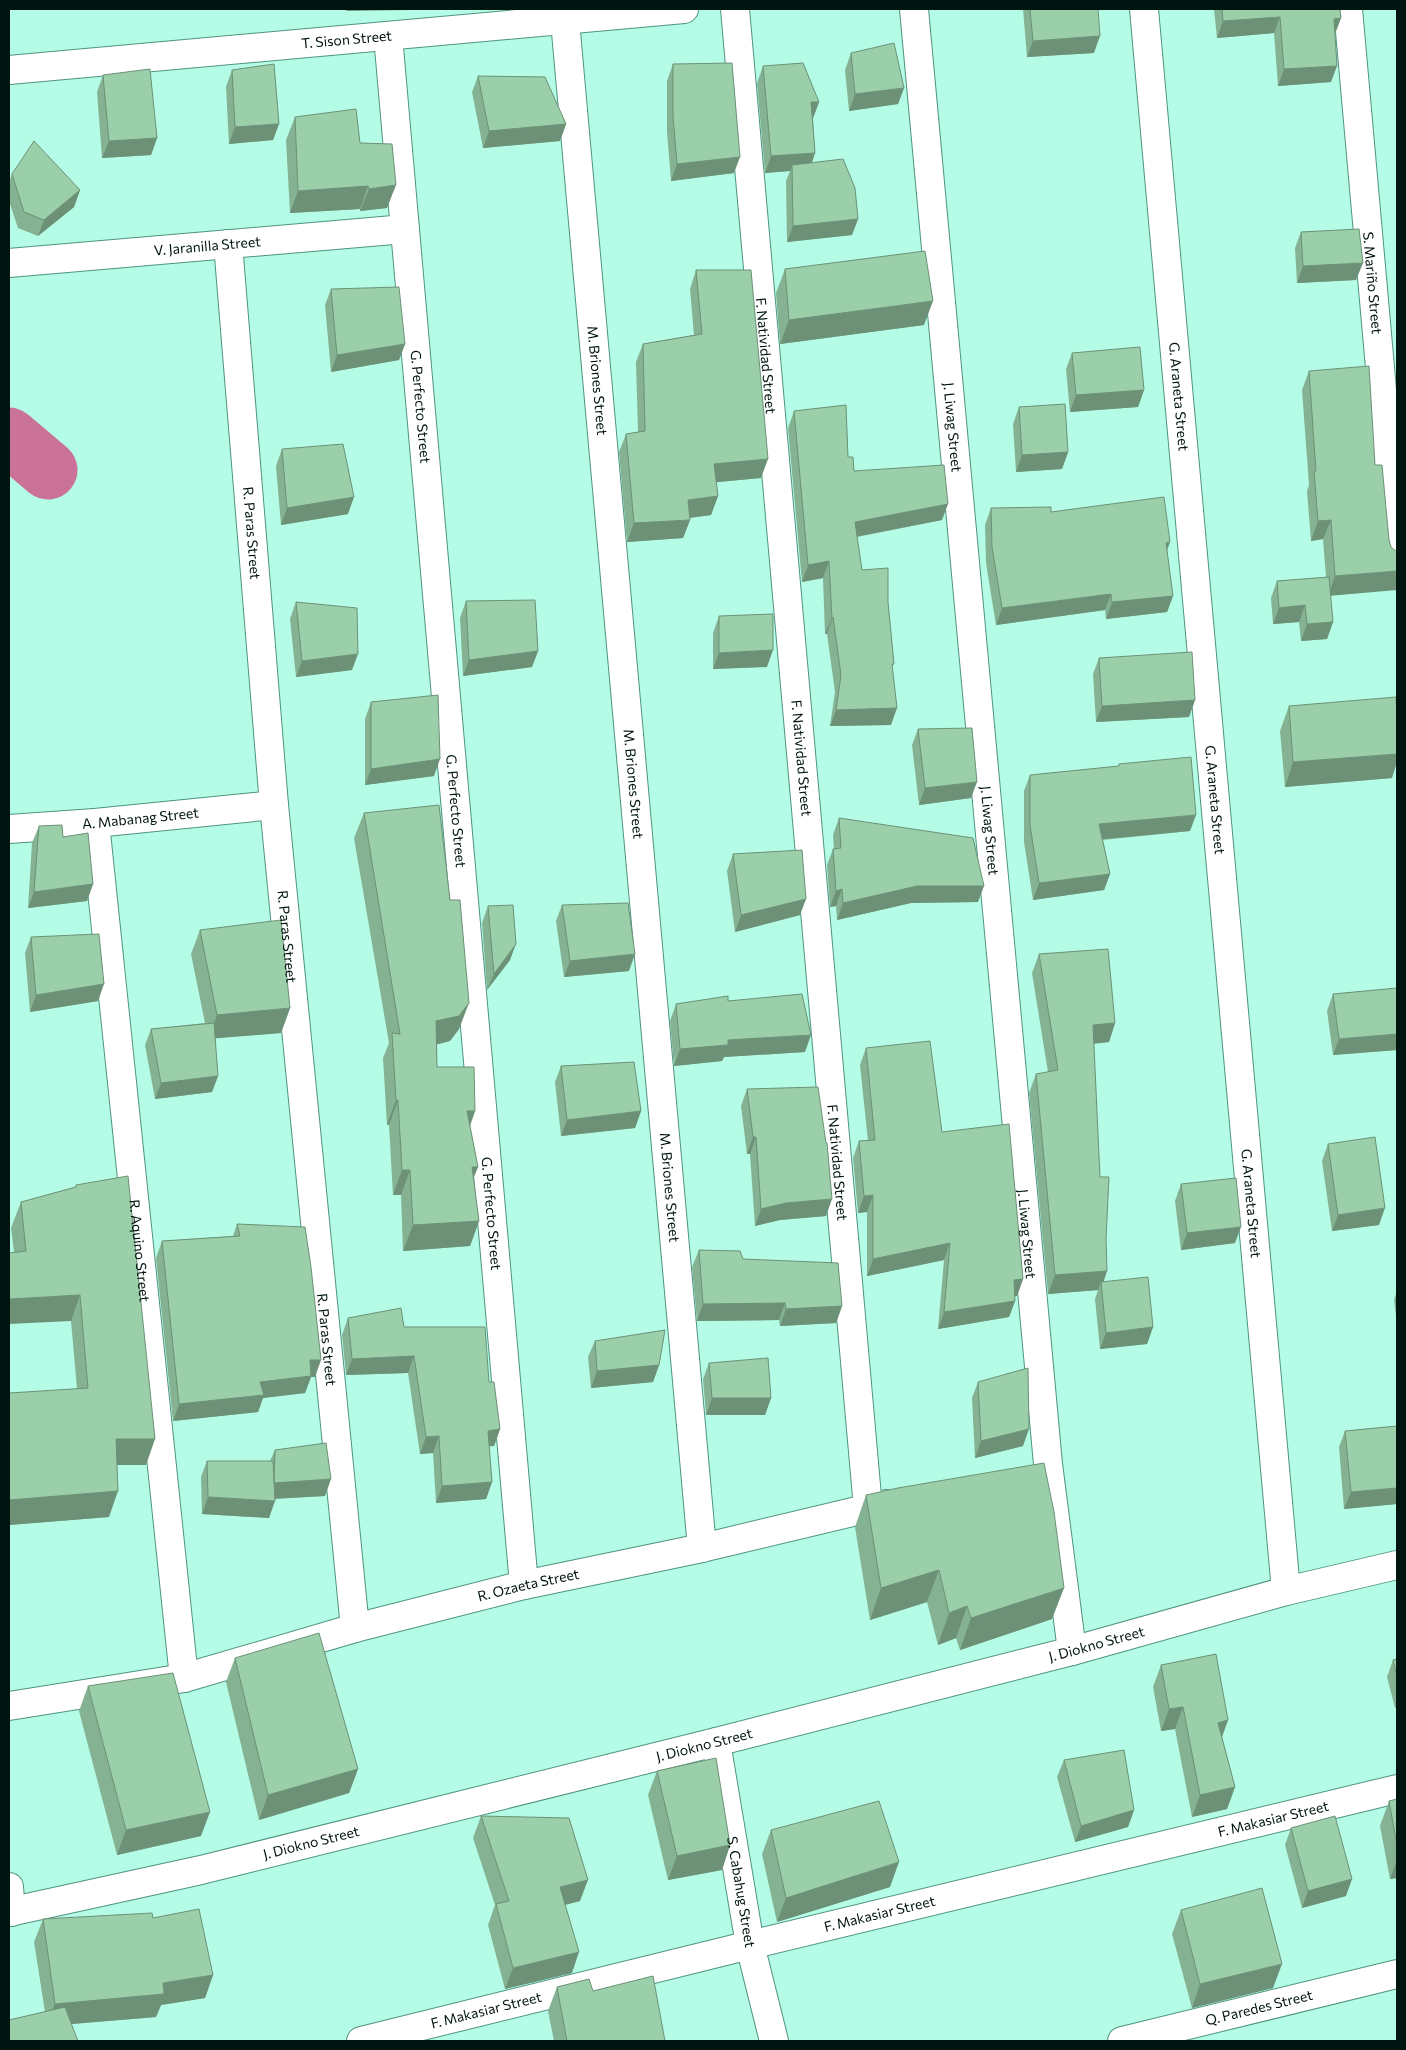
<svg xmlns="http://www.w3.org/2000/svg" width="1406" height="2050" viewBox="0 0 1406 2050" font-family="Commissioner,sans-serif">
<rect width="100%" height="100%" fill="#b5fce7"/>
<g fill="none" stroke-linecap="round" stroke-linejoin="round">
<!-- river -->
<path stroke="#ca7297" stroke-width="59" d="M9,437L48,470"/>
<defs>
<g id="street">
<path id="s1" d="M735,9L868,1508"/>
<path id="s2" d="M914,9L1048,1464L1072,1651"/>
<path id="s3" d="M1144,9L1286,1591"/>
<path id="s4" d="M1348,9L1397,558"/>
<path id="s5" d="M565,21L702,1548"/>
<path id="s6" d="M388,36L524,1585"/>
<path id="s7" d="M9,70L684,9"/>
<path id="s8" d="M228,244L274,805L355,1628"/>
<path id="s9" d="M9,263L405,229"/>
<path id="s10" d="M95,823L184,1678"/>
<path id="s11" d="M9,829L95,823L274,805"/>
<path id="s12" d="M9,1706L184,1678L355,1628L524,1585L702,1548L886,1504"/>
<path id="s13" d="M716,1742L750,1945L774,2041"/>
<path d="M9,1887L11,1912"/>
<path id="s14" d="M9,1912L201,1870L716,1742L1072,1651L1286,1591L1397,1565"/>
<path id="s15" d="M361,2041L750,1945L1397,1789"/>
<path id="s16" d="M1122,2041L1397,1974"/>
</g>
</defs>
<!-- street casing -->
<use href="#street" stroke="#4f9380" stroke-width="30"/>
<!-- street -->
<use href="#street" stroke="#fff" stroke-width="28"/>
</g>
<!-- wall -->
<path fill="#84b292" d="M1023,9H1098L1094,53L1027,57Z
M1214,9H1340L1341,18L1335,33L1331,82L1278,86L1274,33L1217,38Z
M851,53L904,88L898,104L849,111L845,70Z
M673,64L734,173L671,181L667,132V81Z
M763,66L819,102L813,118L815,153L812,163L858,219L852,235L787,242L786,181L790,171L765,173L757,83Z
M232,70L279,124L273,140L229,144L226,87Z
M103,75L157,138L151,155L102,158L97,92Z
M478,76L566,124L560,141L483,148L472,92Z
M295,117L360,143L387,208L360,211V209L290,213L286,140Z
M12,174L80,190L74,207L38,236L18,228L9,201V182Z
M1301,232L1356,280L1297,283L1295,248Z
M785,269L924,325L780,344L776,293Z
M696,270L761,478L716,482L718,496L711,515L689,518L690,520L683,538L627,542L619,452L626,434L638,432L636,362L643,344L694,335L690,289Z
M331,289L405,344L399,360L331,372L325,305Z
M1072,353L1144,390L1138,407L1070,412L1066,369Z
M1309,371L1375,465L1389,540L1330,596L1333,622L1327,639L1301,641L1299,622L1273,624L1271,598L1277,581L1326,577L1323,539L1311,541L1307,491L1309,485L1302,390Z
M1019,407L1068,452L1062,469L1016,472L1013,424Z
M794,411L848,457L854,471L942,520L857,537L862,570L888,602L894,664L892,667L891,725L830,726L835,692L827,634H825L823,578L802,582L788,428Z
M282,449L348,514L281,525L276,466Z
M991,508L1051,512L1167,550L1173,596L1167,612L1106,619L1105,610L996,625L986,563L985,525Z
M466,601L538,651L532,667L463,676L460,618Z
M296,602L352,670L296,677L290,619Z
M719,616L767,667L713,669V633Z
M1099,658L1195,700L1189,717L1096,722L1093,674Z
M371,702L434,776L365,785V719Z
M1289,706L1392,778L1285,787L1280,731Z
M918,729L971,798L919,805L912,745Z
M1119,764L1190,831L1103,840L1110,874L1104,890L1033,900L1024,842V791L1030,775L1119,766Z
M364,813L459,1029L450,1041L437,1044V1067L475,1111L470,1126L478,1167L473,1178L479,1221L470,1246L403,1251L401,1195H393L389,1125H387L383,1058L389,1043L354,838Z
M839,818L978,902L911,903L837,920L836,906L830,907L827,865L833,849H834L833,835Z
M39,826L63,837L93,884L87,901L28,908L32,843Z
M733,854L800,915L735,932L727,871Z
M562,905L629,971L564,977L556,921Z
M488,906L510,960L487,990L482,923Z
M200,930L290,1008L281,1033L215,1038L218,1076L212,1092L155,1099L145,1045L151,1029L205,1023L191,954Z
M31,937L98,1001L30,1012L25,953Z
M1039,954L1115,1023L1109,1042L1094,1044L1103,1282L1153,1327L1147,1344L1100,1349L1095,1299L1098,1290L1048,1294L1029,1093L1036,1074L1048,1072L1032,973Z
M1397,988V1050L1333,1055L1327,1011L1333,994Z
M728,1001L805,1052L724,1057L722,1061L674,1066L670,1021L676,1004Z
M866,1048L942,1132L1023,1279L1017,1296H1015V1301L1009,1317L938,1329L944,1260L867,1276V1212L858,1213L853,1158L859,1141H868L860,1065Z
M561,1066L641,1111L635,1128L561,1136L555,1082Z
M747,1089L826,1143V1216L780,1220L755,1226L750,1154H747L741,1106Z
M1328,1144L1379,1225L1332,1231L1322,1161Z
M1181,1184L1235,1243L1181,1250L1175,1201Z
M76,1185L146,1465H117L109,1517L9,1525V1393L77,1389L71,1321L14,1252L11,1228L21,1202L75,1187Z
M237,1224L315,1377H311L305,1393L263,1398L258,1412L173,1421L156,1258L162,1241L233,1236Z
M699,1250L743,1259L842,1306L836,1323L780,1326L779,1320L697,1321L692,1267Z
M1397,1291V1324L1394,1300Z
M348,1318L404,1327L489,1382L500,1429L494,1446H489L492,1482L486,1499L436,1503L433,1453L420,1454L408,1373L346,1375L342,1335Z
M595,1341L659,1365L653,1382L591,1388L588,1357Z
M709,1363L771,1398L765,1415H706L703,1379Z
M978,1382L1023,1446L975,1458L972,1398Z
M1397,1426V1504L1344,1509L1339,1447L1345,1431Z
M275,1450L325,1496L275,1499L269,1518L202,1514L201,1477L207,1461H270Z
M866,1495L1052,1619L960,1650L956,1638L938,1645L927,1602L870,1620L855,1527Z
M235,1658L358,1769L349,1793L259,1820L226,1682Z
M1397,1659V1708H1395L1387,1677L1393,1660Z
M1161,1665L1228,1720L1222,1737L1235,1787L1227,1809L1192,1817L1175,1729L1161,1731L1153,1687Z
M88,1686L201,1836L117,1855L79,1711Z
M1064,1760L1134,1810L1128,1827L1075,1842L1057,1777Z
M657,1771L730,1845L722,1870L668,1880L648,1795Z
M1397,1799V1878L1390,1879L1380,1826L1389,1801Z
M481,1816L580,1901L565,1905L572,1973L505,1989L488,1925L495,1905L473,1838Z
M1291,1828L1346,1896L1302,1908L1285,1845Z
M771,1830L890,1887L777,1922L762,1854Z
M1181,1910L1273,1988L1192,2008L1172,1934Z
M153,1918L213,1975L205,1998L161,2005L156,2017L72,2024L45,2012L34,1942L43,1919Z
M557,1987L593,1991L665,2041H554L548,2011Z"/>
<!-- shaded-wall -->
<path fill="#6c9177" d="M347,9H410V10L346,11Z
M1280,17L1274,33L1217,38L1223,21Z
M1341,18L1335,34L1334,19Z
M1100,36L1094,53L1027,57L1033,41Z
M1337,66L1331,82L1278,86L1284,69Z
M904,88L898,104L849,111L855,94Z
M811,102H819L813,118H805Z
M279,124L273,140L229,144L235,127Z
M566,124L560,141L483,148L489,131Z
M157,138L151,155L102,158L109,141Z
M815,153L809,170L792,165L790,171L765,173L771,156Z
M740,157L734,173L671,181L677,164Z
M396,185L387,208L360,211L369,189Z
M368,186L360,209L290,213L298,191Z
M80,190L74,207L38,236L44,220Z
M858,219L852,235L787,242L793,226Z
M1363,263L1356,280L1297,283L1303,266Z
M933,301L924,325L780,344L789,320Z
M405,344L399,360L331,372L337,355Z
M1144,390L1138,407L1070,412L1076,395Z
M1068,452L1062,469L1016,472L1022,455Z
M768,459L761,478L708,483L714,464Z
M718,496L711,515L681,519L688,500Z
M354,497L348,514L281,525L287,508Z
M948,504L942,520L849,538L855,522Z
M690,520L683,538L627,542L634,523Z
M1331,520L1323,539L1311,541L1318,521Z
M1170,542L1164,559L1166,543Z
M829,561L823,578L802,582L808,565Z
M1397,571V590L1328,596L1335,576Z
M1111,594L1105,610L996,625L1002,608Z
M1173,596L1167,612L1106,619L1112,602Z
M1305,605L1299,622L1273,624L1279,608Z
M833,617L827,634H825L832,618Z
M1333,622L1327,639L1301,641L1307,624Z
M773,650L767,667L713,669L719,653Z
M538,651L532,667L463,676L469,660Z
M358,654L352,670L296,677L302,661Z
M1195,700L1189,717L1096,722L1102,706Z
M897,708L891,725L830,726L836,710Z
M1397,754V762L1392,778L1285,787L1293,762Z
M440,759L434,776L365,785L371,769Z
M977,782L971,798L919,805L925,788Z
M1196,815L1190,831L1093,840L1099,824Z
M1110,874L1104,890L1033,900L1039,883Z
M93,884L87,901L28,908L34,892Z
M917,886H984L978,902L911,903L837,920L843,903Z
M842,889L836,906L830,907L836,891Z
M806,899L800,915L735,932L741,915Z
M516,944L510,960L487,990L494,974Z
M635,954L629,971L564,977L570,961Z
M104,984L98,1001L30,1012L36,995Z
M469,1003L459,1029L450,1041L427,1047L436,1021Z
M290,1008L281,1033L208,1039L217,1015Z
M1115,1023L1109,1042L1086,1044L1093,1025Z
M1397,1034V1050L1333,1055L1339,1039Z
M811,1035L805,1052L724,1057L722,1061L674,1066L680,1049L728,1040Z
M218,1076L212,1092L155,1099L161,1083Z
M396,1100H398L389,1125H387Z
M467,1111H475L466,1136Z
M641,1111L635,1128L561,1136L567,1120Z
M753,1137H756L750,1154H747Z
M472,1167H478L468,1192Z
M402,1170H410L401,1195H393Z
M873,1195L867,1212L858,1213L864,1196Z
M832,1199L826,1216L780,1220L755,1226L761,1209L786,1203Z
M1385,1208L1379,1225L1332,1231L1338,1215Z
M479,1221L470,1246L403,1251L413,1225Z
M1241,1227L1235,1243L1181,1250L1187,1233Z
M950,1243L944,1260L867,1276L873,1259Z
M1107,1271L1102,1287L1101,1282L1098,1290L1048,1294L1055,1275Z
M1023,1279L1017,1296L1008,1297L1014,1280Z
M80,1295L71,1321L9,1324V1299Z
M1015,1301L1009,1317L938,1329L944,1312Z
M785,1303L779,1320L697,1321L703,1304Z
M842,1306L836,1323L780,1326L786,1309Z
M1153,1327L1147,1344L1100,1349L1106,1333Z
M414,1356L408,1373L346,1375L352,1359Z
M310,1360H321L315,1377H311L305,1393L263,1398L258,1412L173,1421L179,1404L260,1382Z
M659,1365L653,1382L591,1388L597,1371Z
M712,1398H771L765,1415H706Z
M500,1429L494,1446L482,1447L488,1431Z
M1029,1429L1023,1446L975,1458L981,1441Z
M439,1436L433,1453L420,1454L426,1437Z
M116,1439H155L146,1465H107Z
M331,1479L325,1496L268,1499L274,1483Z
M492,1482L486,1499L436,1503L442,1486Z
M1397,1488V1504L1344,1509L1351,1492Z
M118,1491L109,1517L9,1525V1500Z
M208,1497L275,1501L269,1518L202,1514Z
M939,1570L927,1602L870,1620L881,1588Z
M1064,1588L1052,1619L960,1650L971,1618Z
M967,1606L956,1638L938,1645L949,1613Z
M1183,1707L1175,1729L1161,1731L1169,1709Z
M1228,1720L1220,1742L1218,1723Z
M358,1769L349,1793L259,1820L268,1795Z
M1235,1787L1227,1809L1192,1817L1200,1795Z
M1134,1810L1128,1827L1075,1842L1081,1826Z
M210,1812L201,1836L117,1855L126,1830Z
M730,1845L722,1870L668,1880L677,1856Z
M1397,1860V1878L1390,1879Z
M899,1862L890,1887L777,1922L786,1898Z
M1352,1879L1346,1896L1302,1908L1308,1891Z
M588,1880L580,1901L552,1908L560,1887Z
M579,1952L572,1973L505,1989L513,1968Z
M1282,1964L1273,1988L1192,2008L1200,1984Z
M213,1975L205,1998L161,2005L156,2017L47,2026L55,2004L163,1983Z"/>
<!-- building -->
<path fill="#9acfaa" stroke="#6c9177" d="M1030,9H1098L1100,36L1033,41Z
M1222,9H1340L1341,18L1334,19L1337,66L1284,69L1280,17L1223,21Z
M894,43L904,88L855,94L851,53Z
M732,63L740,157L677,164L673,116V64Z
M803,63L819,102H811L815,153L771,156L763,66Z
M274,64L279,124L235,127L232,70Z
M150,69L157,138L109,141L103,75Z
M478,76L545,77L566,124L489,131Z
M356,109L360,143L392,144L396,185L369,189L368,186L298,191L295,117Z
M34,141L80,190L44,220L24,212L12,174Z
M843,159L855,188L858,219L793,226L792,165Z
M1359,229L1363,263L1303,266L1301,232Z
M925,251L933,301L789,320L785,269Z
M696,270H751L768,459L714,464L718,496L688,500L690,520L634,523L626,434L645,431L643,344L702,334Z
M399,287L405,344L337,355L331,289Z
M1140,347L1144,390L1076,395L1072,353Z
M1369,366L1375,465H1382L1389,540L1391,547L1397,552V571L1335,576L1331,520L1318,521L1314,471H1316L1309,371Z
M1065,404L1068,452L1022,455L1019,407Z
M846,405L848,457H853L854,471L944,465L948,504L855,522L862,570L888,568V602L894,664H892L897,708L836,710L841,675L833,617L832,618L829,561L808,565L794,411Z
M343,444L354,497L287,508L282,449Z
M1164,497L1170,542L1166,543L1173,596L1112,602L1111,594L1002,608L992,547L991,508L1051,507V512Z
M1329,577L1333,622L1307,624L1305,605L1279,608L1277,581Z
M535,600L538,651L469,660L466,601Z
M296,602L357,608L358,654L302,661Z
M773,614V650L719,653V616Z
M1192,652L1195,700L1102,706L1099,658Z
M438,695L440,759L371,769V702Z
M1396,697L1397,717V754L1293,762L1289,706Z
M972,728L977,782L925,788L918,729Z
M1191,757L1196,815L1099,824L1110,874L1039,883L1030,825V775L1119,766V764Z
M439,805L450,900H460L469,1003L459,1016L436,1021L437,1067H474L475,1111H467L478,1167H472L479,1221L413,1225L410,1170H402L398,1100H396L392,1033L400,1034L364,813Z
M839,818L973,838L984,886H917L843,903L842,889L836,891L833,849L841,848Z
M62,825L63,837L88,833L93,884L34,892L39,826Z
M802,850L806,899L741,915L733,854Z
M628,903L635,954L570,961L562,905Z
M513,905L516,944L494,974L488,906Z
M281,920L290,1008L217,1015L200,930Z
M99,934L104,984L36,995L31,937Z
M1108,949L1115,1023L1093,1025L1100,1177H1109L1106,1239L1107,1271L1055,1275L1036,1074L1058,1070L1039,954Z
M1397,988V1034L1339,1039L1333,994Z
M802,994L811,1035L728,1040V1045L680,1049L676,1004L728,996V1001Z
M214,1023L218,1076L161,1083L151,1029Z
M930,1041L942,1132L1009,1124L1023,1279L1014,1280L1015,1301L944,1312L950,1243L873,1259V1195L864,1196L859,1141L875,1140L866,1048Z
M634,1062L641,1111L567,1120L561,1066Z
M818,1087L826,1143H827L832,1199L786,1203L761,1209L756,1137H753L747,1089Z
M1375,1137L1385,1208L1338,1215L1328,1144Z
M128,1176L155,1439H116L118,1491L9,1500V1393L88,1388L80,1295L9,1299V1253L26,1251L21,1202L76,1187V1185Z
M1236,1178L1241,1227L1187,1233L1181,1184Z
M237,1224L305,1227L311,1267L321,1360H310L311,1376L260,1382L264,1395L179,1404L162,1241L240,1236Z
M699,1250L740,1251L743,1259L838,1263L842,1306L786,1309L785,1303L703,1304Z
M1148,1277L1153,1327L1106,1333L1101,1282Z
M401,1308L404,1327H485L489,1382H494L500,1429L488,1431L492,1482L442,1486L439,1436L426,1437L414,1356L352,1359L348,1318Z
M665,1330L659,1365L597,1371L595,1341Z
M768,1358L771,1398H712L709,1363Z
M1028,1368L1029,1429L981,1441L978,1382Z
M1397,1426V1488L1351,1492L1345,1431Z
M326,1443L331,1479L274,1483L275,1450Z
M207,1461H273L275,1501L208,1497Z
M1044,1463L1054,1512L1064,1588L971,1618L967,1606L949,1613L939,1570L881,1588L866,1495L898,1488Z
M319,1633L358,1769L268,1795L235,1658Z
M1216,1654L1228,1720L1218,1723L1235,1787L1200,1795L1183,1707L1169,1709L1161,1665Z
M1397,1659V1677L1393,1660Z
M173,1673L210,1812L126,1830L88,1686Z
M1124,1750L1134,1810L1081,1826L1064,1760Z
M716,1758L730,1845L677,1856L657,1771Z
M1397,1799V1845L1389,1801Z
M879,1801L899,1862L786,1898L771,1830Z
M481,1816L569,1818L588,1880L560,1887L579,1952L513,1968L496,1904L509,1901Z
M1335,1816L1352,1879L1308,1891L1291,1828Z
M1262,1888L1282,1964L1200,1984L1181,1910Z
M199,1909L213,1975L163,1983L164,1994L55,2004L43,1919L152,1913L153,1918Z
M653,1976L665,2041H567L557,1987L589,1979L593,1991Z
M65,2007L78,2041H9V2020Z"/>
<g text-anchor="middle" stroke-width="4" stroke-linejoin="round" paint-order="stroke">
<!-- street labels -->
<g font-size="14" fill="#00150f" stroke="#e4fff6">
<text dy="5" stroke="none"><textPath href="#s7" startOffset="339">T. Sison Street</textPath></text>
<text dy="5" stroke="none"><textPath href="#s9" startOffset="199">V. Jaranilla Street</textPath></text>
<text dy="5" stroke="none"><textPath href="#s4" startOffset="275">S. Mariño Street</textPath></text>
<text dy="5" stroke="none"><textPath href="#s1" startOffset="348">F. Natividad Street</textPath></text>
<text dy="5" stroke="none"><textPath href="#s5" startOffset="361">M. Briones Street</textPath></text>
<text dy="5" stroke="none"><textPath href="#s3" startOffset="389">G. Araneta Street</textPath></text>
<text dy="5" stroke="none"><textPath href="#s6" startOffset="372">G. Perfecto Street</textPath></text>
<text dy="5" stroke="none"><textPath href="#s2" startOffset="420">J. Liwag Street</textPath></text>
<text dy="5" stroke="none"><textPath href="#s8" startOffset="290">R. Paras Street</textPath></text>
<text dy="5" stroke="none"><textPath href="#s1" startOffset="752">F. Natividad Street</textPath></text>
<text dy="5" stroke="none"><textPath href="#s5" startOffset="766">M. Briones Street</textPath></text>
<text dy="5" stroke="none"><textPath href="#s3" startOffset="794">G. Araneta Street</textPath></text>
<text dy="5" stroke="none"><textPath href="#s6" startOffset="778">G. Perfecto Street</textPath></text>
<text dy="5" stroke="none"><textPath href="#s11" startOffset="132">A. Mabanag Street</textPath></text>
<text dy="5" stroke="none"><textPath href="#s2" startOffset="825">J. Liwag Street</textPath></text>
<text dy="5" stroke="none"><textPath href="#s8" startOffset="695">R. Paras Street</textPath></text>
<text dy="5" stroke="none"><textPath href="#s1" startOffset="1158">F. Natividad Street</textPath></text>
<text dy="5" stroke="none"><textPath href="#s5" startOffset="1171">M. Briones Street</textPath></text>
<text dy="5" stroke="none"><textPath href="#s3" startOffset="1199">G. Araneta Street</textPath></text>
<text dy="5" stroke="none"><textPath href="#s6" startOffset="1182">G. Perfecto Street</textPath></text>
<text dy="5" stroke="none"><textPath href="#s2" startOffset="1230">J. Liwag Street</textPath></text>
<text dy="5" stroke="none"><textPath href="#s10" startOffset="430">R. Aquino Street</textPath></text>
<text dy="5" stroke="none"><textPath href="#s8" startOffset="1100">R. Paras Street</textPath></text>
<text dy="5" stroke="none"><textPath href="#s12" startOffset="534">R. Ozaeta Street</textPath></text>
<text dy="5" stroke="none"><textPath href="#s14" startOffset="1120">J. Diokno Street</textPath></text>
<text dy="5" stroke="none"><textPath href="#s14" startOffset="715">J. Diokno Street</textPath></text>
<text dy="5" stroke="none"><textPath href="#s15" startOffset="939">F. Makasiar Street</textPath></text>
<text dy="5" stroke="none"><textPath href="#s14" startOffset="310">J. Diokno Street</textPath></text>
<text dy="5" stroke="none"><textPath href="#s13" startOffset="152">S. Cabahug Street</textPath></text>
<text dy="5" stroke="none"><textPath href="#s15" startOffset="534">F. Makasiar Street</textPath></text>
<text dy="5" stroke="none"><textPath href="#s16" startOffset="141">Q. Paredes Street</textPath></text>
<text dy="5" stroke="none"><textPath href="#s15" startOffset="129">F. Makasiar Street</textPath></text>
</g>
</g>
<!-- border -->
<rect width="1406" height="2050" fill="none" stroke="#00150f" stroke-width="20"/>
</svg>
